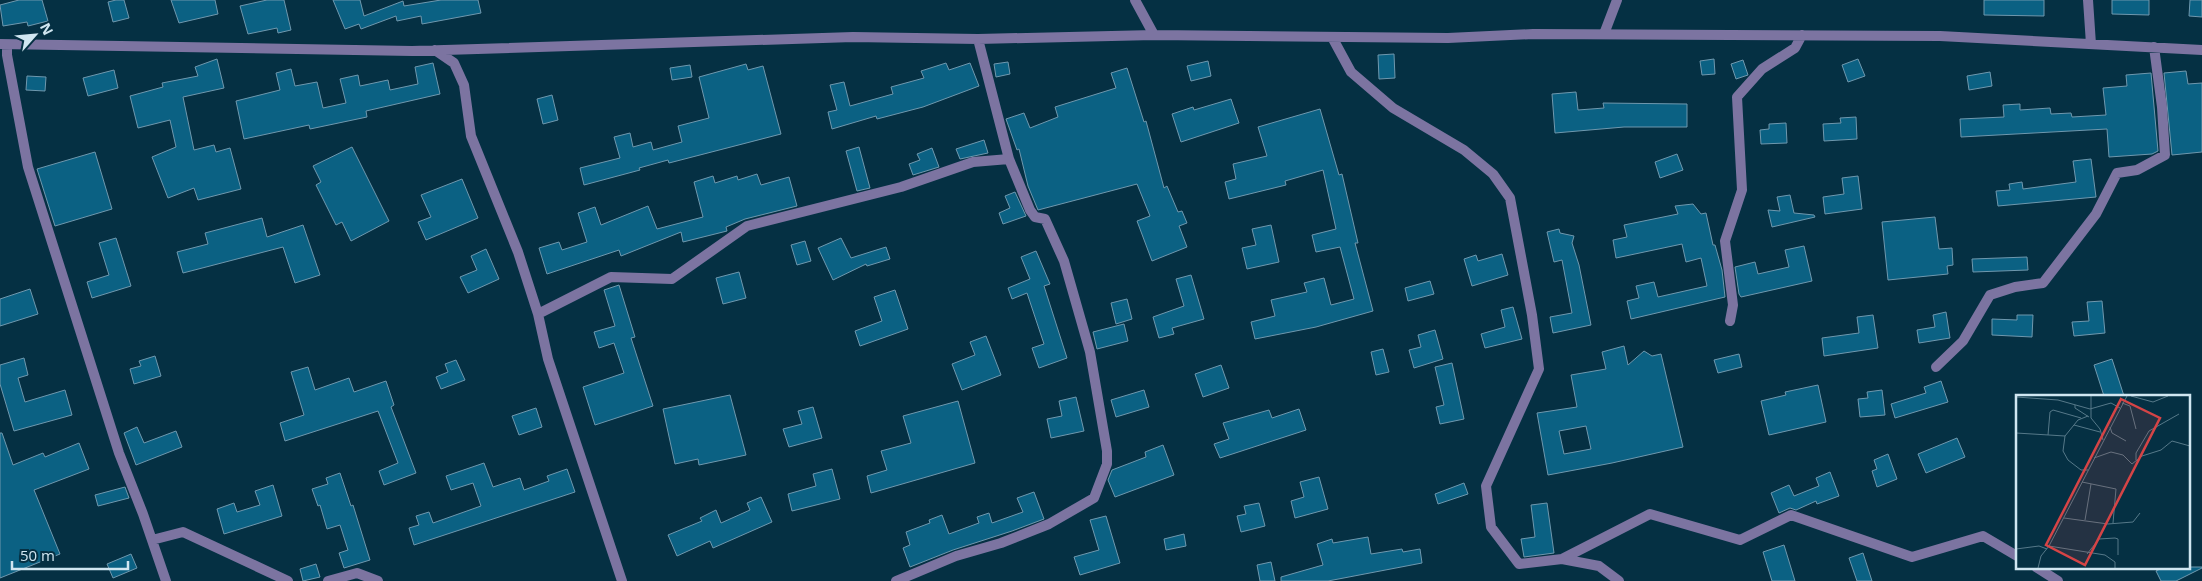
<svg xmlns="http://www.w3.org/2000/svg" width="2202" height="581" viewBox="0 0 2202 581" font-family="'Open Sans',sans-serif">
<rect width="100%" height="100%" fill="#053043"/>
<!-- building -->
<path fill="#0b6183" stroke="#6f98ae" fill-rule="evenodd" d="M19,0H42L48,21L28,26L27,22L3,26L0,5Z
M116,0H124L129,18L113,22L108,2Z
M171,0H215L218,14L179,23Z
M267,0H284L291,30L278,33L277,28L248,34L240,6Z
M333,0H360L364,16L403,1L404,6L441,0H478L481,13L422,24L421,16L397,21L396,16L361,29L359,24L345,29Z
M1984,0H2044V16L1984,15Z
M2112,0H2149V15L2112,14Z
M2190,0H2202V17L2189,16Z
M1394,54L1395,78L1379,79L1378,55Z
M217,59L224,88L183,97L194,150L214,145L216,152L230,148L241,189L198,200L194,188L168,198L152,157L176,147L170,120L138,128L130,96L163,87L162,83L198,76L195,67Z
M1714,59L1715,74L1702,75L1700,61Z
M1858,59L1865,76L1848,82L1842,65Z
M1743,60L1748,75L1736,79L1731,64Z
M1208,61L1211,76L1191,81L1187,66Z
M1008,62L1010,74L996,77L994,64Z
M433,63L440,94L366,111L367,117L310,129L309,125L244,139L236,101L280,90L276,73L291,69L295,86L317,82L323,108L346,103L340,79L358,75L360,86L388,80L390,90L418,84L415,67Z
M946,63L949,70L970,63L979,86L923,107L877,119L876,116L832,129L828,112L837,110L830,85L844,82L850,106L893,94L891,87L924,78L921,71Z
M746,64L748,70L763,66L781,134L669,163L668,160L639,168L640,170L584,185L580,168L620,158L614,137L630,133L633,147L651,142L653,150L682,142L678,126L709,118L699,77Z
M690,65L692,77L672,80L670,68Z
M1127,68L1144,122L1146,121L1164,188L1167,186L1178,212L1182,211L1187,223L1179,226L1187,247L1152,261L1137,221L1150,216L1137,184L1038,210L1028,186L1019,149L1017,150L1006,119L1024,113L1030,128L1058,117L1055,107L1116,88L1111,73Z
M114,70L118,88L88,96L83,78Z
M2186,71L2188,84L2202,83V152L2172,155L2164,73Z
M1990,72L1992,86L1969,90L1967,76Z
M2151,73L2158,151L2152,154L2109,157L2107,129L1961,137L1960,119L2004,117L2003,105L2020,104V110L2050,108L2051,114L2071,113L2072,117L2106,115L2103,88L2127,86L2126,75Z
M27,76L46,77L45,91L26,90Z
M1576,92L1578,110L1604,108L1603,103L1687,104V127H1624L1555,133L1552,94Z
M552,95L558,120L543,124L537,99Z
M1231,99L1239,123L1181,142L1172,114L1193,107L1194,110Z
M1320,109L1339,175L1342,174L1358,243H1355L1373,311L1316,327L1255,339L1251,322L1275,316L1271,300L1307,292L1304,283L1324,278L1331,305L1354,299L1340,247L1316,252L1312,235L1336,229L1323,170L1285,181L1286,185L1229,199L1225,182L1236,179L1233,164L1267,156L1258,127Z
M1856,117L1857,139L1824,141L1823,124L1841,123L1840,118Z
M1786,123L1787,143L1761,144L1760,130L1769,129V124Z
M984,140L988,153L960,159L956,149Z
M352,147L389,221L351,241L342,222L336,225L316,185L321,182L313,166Z
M859,147L870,188L857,191L846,151Z
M932,148L939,167L913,175L909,164L920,160L917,154Z
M95,152L112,209L55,226L37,169Z
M1677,154L1683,170L1660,178L1655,162Z
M2091,159L2096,197L1998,206L1996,191L2010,190L2009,184L2022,182L2023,189L2076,182L2073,161Z
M757,174L761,185L789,177L797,206L745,219L726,227L727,231L683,242L681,232L621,256L619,250L547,274L539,248L559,242L562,250L587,242L578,213L595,207L601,225L648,206L657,229L703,217L694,182L713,176L715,183L737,176L738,180Z
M1858,176L1862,209L1825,214L1823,197L1844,194L1842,178Z
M462,179L478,218L426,240L418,222L431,217L421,195Z
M1015,192L1026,216L1003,224L999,213L1010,208L1005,196Z
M1790,195L1794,213L1814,215L1815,217L1772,227L1768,210L1780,211L1777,197Z
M1693,204L1701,214L1706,213L1713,245H1715L1722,270L1725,297L1631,319L1627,301L1639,298L1636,286L1654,282L1658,297L1707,286L1701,258L1686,262L1682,244L1616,258L1613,240L1627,237L1624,225L1678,214L1675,206Z
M1935,217L1939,249L1952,248L1953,265L1947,266L1948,274L1888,280L1882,222Z
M262,218L267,237L303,225L320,275L295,283L283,247L183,273L177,252L208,244L205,233Z
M1271,225L1279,262L1247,269L1242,248L1256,245L1252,229Z
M1559,229L1560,233L1574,236L1572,243L1579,265L1591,325L1553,333L1550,317L1572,313L1562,260L1554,262L1547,232Z
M116,238L131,286L92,298L87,282L109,275L99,243Z
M841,238L851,258L886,247L890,259L867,266L866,264L833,280L818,248Z
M805,241L811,261L797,265L791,245Z
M1804,246L1812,281L1741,297L1739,294L1735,267L1755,262L1758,274L1789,267L1785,250Z
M486,249L499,279L468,293L460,277L477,270L471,256Z
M1036,251L1050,284L1044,286L1067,358L1039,368L1032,348L1044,344L1027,293L1012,299L1008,288L1030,279L1021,257Z
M1502,254L1508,275L1472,286L1464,259L1476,255L1478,261Z
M2027,257L2028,270L1973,272L1972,259Z
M739,272L746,298L723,304L716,278Z
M1191,275L1204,319L1172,328L1174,334L1159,338L1153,317L1184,306L1176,279Z
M1430,281L1434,294L1408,301L1405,288Z
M619,285L635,337L631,338L653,406L595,425L583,387L624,373L614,343L599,348L594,332L615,326L604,290Z
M30,289L38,314L0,326V299Z
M895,290L908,329L860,346L855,331L882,321L874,297Z
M1127,299L1132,319L1116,324L1111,303Z
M2102,301L2105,333L2074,336L2072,322L2089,321L2087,302Z
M1513,307L1522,339L1485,348L1481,334L1505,327L1501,310Z
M1946,312L1950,338L1919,343L1917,330L1935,327L1933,315Z
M1873,315L1878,348L1824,356L1822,338L1859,333L1857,317Z
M2017,315H2033L2032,337L1992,335V319L2017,320Z
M1124,324L1128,341L1097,349L1093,332Z
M1435,330L1443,359L1414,368L1409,350L1421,347L1418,335Z
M986,336L1001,375L962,390L952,364L975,355L970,342Z
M1624,346L1628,365L1644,351L1652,356L1661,354L1683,447L1612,463L1548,475L1537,413L1577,407L1571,375L1606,369L1602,352ZM1586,426L1591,449L1564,454L1559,431Z
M1383,349L1389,372L1376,375L1371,352Z
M1739,354L1742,367L1718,373L1714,360Z
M155,356L161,376L134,384L130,369L141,366L139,361Z
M24,358L28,375L18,378L25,402L65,390L72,415L14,431L0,384V365Z
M2112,359L2124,396H2104L2094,365Z
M456,360L465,380L441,389L436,377L448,372L445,364Z
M1452,363L1464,419L1440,424L1436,407L1444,405L1435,367Z
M1221,365L1229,388L1203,397L1195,374Z
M308,367L315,390L349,378L354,392L386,381L394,405L391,407L416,473L384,485L379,471L398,463L378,411L285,441L280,423L304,415L291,372Z
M1941,381L1948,402L1895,418L1891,404L1926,393L1924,387Z
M1818,385L1826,422L1769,435L1761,401L1786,395L1785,392Z
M1144,390L1149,407L1116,417L1111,400Z
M1882,390L1885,415L1860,417L1858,399L1868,398L1867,392Z
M730,395L746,455L699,465L698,459L675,464L663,409Z
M1076,397L1084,431L1051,438L1047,419L1062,416L1059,401Z
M958,401L975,463L871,493L867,476L887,470L881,451L911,443L903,416Z
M813,407L822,438L789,447L783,429L802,424L798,411Z
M536,408L542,427L519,435L512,416Z
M1299,409L1306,430L1220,458L1214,444L1229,439L1223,423L1269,410L1272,418Z
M137,427L144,443L176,431L182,447L136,465L124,433Z
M0,433H2L13,465L43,453L45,457L79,443L89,469L34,490L60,554L0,578Z
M1957,438L1965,457L1926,473L1918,454Z
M1163,445L1174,475L1115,497L1108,480L1112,470L1146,457L1145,452Z
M1888,454L1897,479L1877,487L1872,471L1877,469L1874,460Z
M484,463L493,487L520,478L524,490L549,481L547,476L567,469L575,492L414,545L409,528L419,525L416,516L429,512L433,523L481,506L473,483L451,490L446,476Z
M832,469L840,499L792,511L788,494L816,486L813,474Z
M1830,472L1839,496L1817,504L1816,501L1796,510L1790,508L1779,513L1771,493L1789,485L1794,496L1819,486L1816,478Z
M340,473L351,506L353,505L370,560L344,568L339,553L348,550L340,525L327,529L320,505L318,506L312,489L328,484L326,478Z
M1319,477L1328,509L1295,518L1291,501L1304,497L1300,482Z
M1464,483L1468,494L1438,504L1435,494Z
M273,485L282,516L224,534L217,509L234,503L237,512L260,505L255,491Z
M125,487L129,498L98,506L95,495Z
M1034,492L1044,519L1012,531L953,550L910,567L903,548L910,545L906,532L930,523L929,520L942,515L949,534L979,523L977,517L989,513L992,523L1023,512L1017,498Z
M761,497L772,522L713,548L710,541L677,556L668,535L702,521L700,518L716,510L721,523L750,510L747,503Z
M1259,503L1265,526L1241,532L1237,516L1246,514L1244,506Z
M1547,503L1554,553L1524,557L1521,539L1535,537L1531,505Z
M1106,516L1120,563L1080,575L1074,557L1099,550L1090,520Z
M1184,534L1186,546L1166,550L1164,539Z
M1368,537L1371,554L1402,549L1403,552L1420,549L1422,563L1328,581H1281V577L1323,565L1317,544L1332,539L1333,543Z
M1784,545L1795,581H1772L1763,552Z
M1863,553L1872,581H1857L1849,558Z
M131,554L137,568L113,578L107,564Z
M1271,562L1275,581H1260L1257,565Z
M316,564L320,577L303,581L300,569Z
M2164,567H2202V568L2176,581H2161L2156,571Z"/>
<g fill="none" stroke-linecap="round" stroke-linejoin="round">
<!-- minor -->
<path stroke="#7c74a1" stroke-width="10" d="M1135,0L1154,35
M2088,0L2091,44
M1604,34L1617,0
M1332,37L1351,72L1393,108L1464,150L1493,174L1510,198L1532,315L1539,369L1486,486L1491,527L1519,564L1562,559L1599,566L1619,581
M0,44L412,51L853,37L978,39L1154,35L1448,38L1533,34L1940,36L2202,50
M7,45V55L28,167L119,453L143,514L166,581
M435,50L454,63L464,85L471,136L518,252L538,314L548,359L622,581
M538,314L611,277L672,279L747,226L901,187L973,162L1009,159
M1730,321L1733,305L1725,241L1742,190L1737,97L1762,69L1795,48L1802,35
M1936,367L1963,341L1990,295L2015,287L2043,283L2096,214L2117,173L2137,170L2165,155L2162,107L2154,47
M152,540L183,532L288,581
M1562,559L1650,514L1740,540L1791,515L1912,557L1983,536L2017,556
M2036,567L2058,581
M328,581L357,573L378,581
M896,581L956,556L1001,543L1049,524L1094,498L1107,464V451L1090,352L1064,261L1045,219L1035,217L1030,210L1009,159L978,39"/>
</g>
<!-- overview -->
<g transform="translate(2016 395)">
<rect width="174" height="174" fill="#053043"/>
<path fill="none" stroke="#567989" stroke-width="1" d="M75,1V23L84,34L87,45M115,1L137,7L152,1M0,2L42,5L74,14L95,8L104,13M106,8L114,11L120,34M59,10V13L73,22M58,30L84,37M94,32L96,38L110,46M0,38L49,41L47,56L52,65L65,75H72M32,40L34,17L37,15L65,23M49,41L62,25L72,21M78,63L95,57L107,60L116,69L126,61L145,55L156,46L174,51M120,65V58L133,36L163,19M66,87L100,94L97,128M48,123L92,129L117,127L124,118M69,125L75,89M33,151L89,160L99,167V173M0,154L23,151L31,154M71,159L83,144L99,143L102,144V160M22,173L25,161L33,151L111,1"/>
<path fill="#d54446" fill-opacity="0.15" stroke="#d54446" stroke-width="2.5" d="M105,4L144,23L69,170L30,150Z"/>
<rect width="174" height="174" fill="none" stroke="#d0e6f1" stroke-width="2.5"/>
</g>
<!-- north arrow -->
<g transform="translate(35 35) rotate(63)" stroke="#053043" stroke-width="4" paint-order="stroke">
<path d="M0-4L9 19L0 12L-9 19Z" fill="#d0e6f1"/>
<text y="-8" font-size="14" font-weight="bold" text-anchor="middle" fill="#d0e6f1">N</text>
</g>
<!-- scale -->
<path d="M12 561v8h116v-8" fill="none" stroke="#d0e6f1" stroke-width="2.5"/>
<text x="20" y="561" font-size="15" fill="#d0e6f1" stroke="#053043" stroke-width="4" paint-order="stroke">50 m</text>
</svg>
